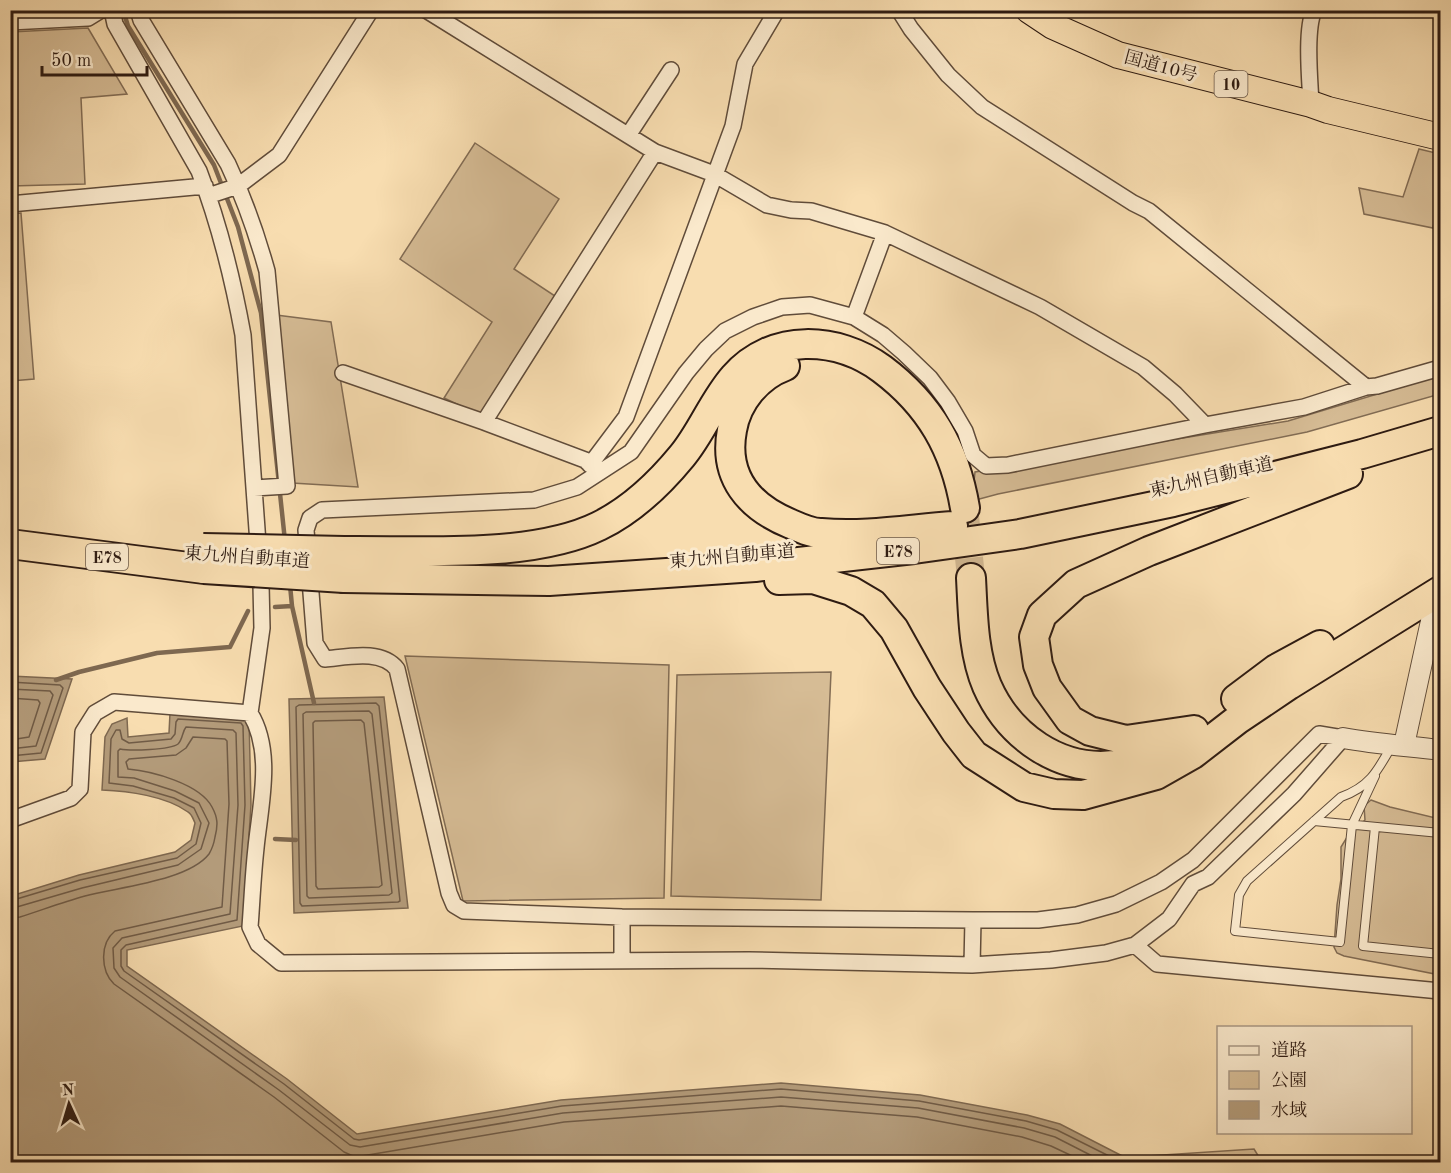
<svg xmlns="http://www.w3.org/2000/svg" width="1451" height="1173" viewBox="0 0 1451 1173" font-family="'Old Standard TT','Noto Serif JP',serif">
<rect width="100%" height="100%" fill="#f8ddb0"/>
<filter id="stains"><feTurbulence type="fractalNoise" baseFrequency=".00333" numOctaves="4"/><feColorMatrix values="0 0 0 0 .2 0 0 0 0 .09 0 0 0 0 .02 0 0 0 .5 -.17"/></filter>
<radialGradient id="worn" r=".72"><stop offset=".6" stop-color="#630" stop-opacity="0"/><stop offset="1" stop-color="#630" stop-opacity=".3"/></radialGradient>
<!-- green -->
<path fill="#d6bc95" stroke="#826c54" stroke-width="1.5" d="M88,28L127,94L81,98L85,184L11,186V32Z
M475,143L559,199L514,269L555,296L482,416L444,398L492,322L400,259Z
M1419,149L1440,154V191L1433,228L1364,214L1359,188L1403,197Z
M21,213L34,379L11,381V214Z
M276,315L331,322L358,487L292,483Z
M1440,375V394L1307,432L998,494L972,501L975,472L1288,421Z
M405,656L669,665L664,898L463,901Z
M831,672L821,900L671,896L677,675Z
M1371,800L1390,807L1440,819V975L1344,956L1337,953L1334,947L1337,905L1341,879V847L1349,834L1365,820L1364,806Z
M1254,1149L1262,1162H1056Z"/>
<!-- water -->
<path fill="#b39b7a" stroke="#7e6850" stroke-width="1.5" d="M10,676L72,679L45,759L11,762Z
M384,697L408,908L294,913L289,699Z
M170,713L249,717L251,805L243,926L127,950V966L287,1079L357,1134L561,1100L781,1083L920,1095L1027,1115L1060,1124L1134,1162H11V896L79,875L175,852L191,840L195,823C193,819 192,814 188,812C166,796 128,791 102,790L105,737L112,724L127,718L128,737L169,733Z"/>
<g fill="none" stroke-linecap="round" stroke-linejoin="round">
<!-- shore -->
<path stroke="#705b46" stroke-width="1.5" d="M10,682L60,685L63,688L41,753L10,756
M10,689L50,691L53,695L36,746L10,749
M10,698L38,700L40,703L29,737L10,740
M376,703L379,706L400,901L398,902L302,906L300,903L296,707L299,705Z
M369,711L372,714L392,893L389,895L309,898L307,896L303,714L306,712Z
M361,720L364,723L382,885L379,887L318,889L316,886L313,723L315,721Z
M10,901L80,880L177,858L196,844L201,823L194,808L174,798L133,786L109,783L111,739L116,730H120L122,739L129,743L171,739L175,734L176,722L178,719L241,723L243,726L245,805L237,920L126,945L121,950V966L124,971L284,1084L354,1139L359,1140L562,1106L781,1089L919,1101L1026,1121L1057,1130L1121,1162
M10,909L82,888L178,865L201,849L209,823L199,803L175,791L134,778L118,777V751L120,749C130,751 170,750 178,744C183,739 182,732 186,727L233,730L236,733L238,805L230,914L122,938L113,948L114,968L120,977L279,1090L350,1145L360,1147L563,1113L781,1097L918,1108L1024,1128L1055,1137L1104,1162
M10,918L20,917C42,910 63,902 85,896C118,887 188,881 209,854C212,849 214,843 215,837C218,825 218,818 212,807C200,784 152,771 128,769L126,762L129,759L176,755L186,748L193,737L225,739L227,741L229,804L222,907L115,931C100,943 100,970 114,984L274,1097L344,1152L353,1156H362L564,1122L781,1106L917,1117L1022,1137L1051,1146L1085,1162"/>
<!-- stream -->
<path stroke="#7e6850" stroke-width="4.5" d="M123,10L128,26L214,165L238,227L261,313L285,541
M290,585L292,606L314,703
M275,607L292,606
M56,680L79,672L157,653L230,647L248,611
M275,839L296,840"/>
<!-- motorway-tunnel -->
<path stroke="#d0b690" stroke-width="28" stroke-dasharray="28 14" stroke-linecap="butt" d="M965,516L971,578"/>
<defs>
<path id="service" d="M1375,776L1352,825L1340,942L1235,931L1239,895L1247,881L1341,797C1369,787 1377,772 1391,747
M1314,821L1440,833
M1375,827L1363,946L1440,954"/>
<path id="minor" d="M112,10L115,24L199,171C219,223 233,280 243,335L261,585L262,628L250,713C274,752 260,806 256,848C253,875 252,901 250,927L258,944L281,963L749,960L972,965L1051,960L1106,953L1135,945L1169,919L1193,884L1208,877L1294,794L1343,738
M138,10L141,20L228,164C244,198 257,235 267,271L287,486L254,488
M426,10L655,152L714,174L767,205L791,210L811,211L885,233L1040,307L1143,367L1175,394L1205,425
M899,10L911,29L948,75L982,107L1133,203L1149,211L1366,387
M10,22L88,18L101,10
M1311,104C1310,81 1305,31 1314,10
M629,134L671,70
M208,196L238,186L279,155L371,10
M10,204L205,186
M854,317L885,233
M343,373L484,422L585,460L596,470
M484,422L655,152
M590,465L626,417L733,126L745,64L777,10
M1343,738L1319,734L1193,860L1161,882L1116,904L1077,915L1038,920H973L622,917L464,911L454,905L449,893L397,669C381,649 348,657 325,659L315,643L306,530L310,518L322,510L534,500L577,487L631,452L686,373L706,349L725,331L753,317L782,307L810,305L854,317L883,335L904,353L930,378L948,402L965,431L973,455L986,466L1008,465L1205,425L1304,407L1366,387L1377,386L1440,368
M10,820L71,798L80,789L83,732L95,713L114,702L250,713
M1135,945L1157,964L1440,991
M622,961V917
M972,965L973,920"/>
<path id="tertiary" d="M1343,738C1376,744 1408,746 1440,750
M1404,745L1433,612"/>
<path id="trunk" d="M1029,10L1053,26L1118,55L1311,104L1328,110L1440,137"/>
<path id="motorway" d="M785,366C758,376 737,401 732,430C723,477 749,507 791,524C800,528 811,533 821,533C865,537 910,529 953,526
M10,544L204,569
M344,551C419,550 532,559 599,526C632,510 659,484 682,456C702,432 713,401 734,377C772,333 837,336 882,369C930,405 955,449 965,508
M344,578L549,581L755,567L914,549L1020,534L1173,502L1362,454L1440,431
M971,578C973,614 973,653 987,686C1009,736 1059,772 1115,765C1134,762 1153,752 1170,743
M779,580L813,579L851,591L873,604L894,629L927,688L956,732L974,755L1024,787L1054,794L1083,795L1156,775L1193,754L1237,720L1289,685L1440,591
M1236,699L1276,669L1320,645
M1194,730L1126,740L1090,731L1070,720L1047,688L1038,665L1034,637L1042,615L1076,584L1149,551L1348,474"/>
</defs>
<!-- service casing -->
<use href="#service" stroke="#604c3a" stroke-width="10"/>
<!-- minor casing -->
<use href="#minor" stroke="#604c3a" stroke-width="18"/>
<!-- tertiary casing -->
<use href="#tertiary" stroke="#604c3a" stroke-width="22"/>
<!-- trunk casing -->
<use href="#trunk" stroke="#2e1b12" stroke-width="28"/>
<!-- motorway casing -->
<use href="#motorway" stroke="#2e1b12" stroke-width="32"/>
<!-- service -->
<use href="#service" stroke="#fae9cc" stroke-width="8"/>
<!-- minor -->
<use href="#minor" stroke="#fae9cc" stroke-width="15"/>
<!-- tertiary -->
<use href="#tertiary" stroke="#fae9cc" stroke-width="20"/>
<!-- trunk -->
<use href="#trunk" stroke="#f8ddb0" stroke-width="26"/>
<!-- motorway -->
<use href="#motorway" stroke="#f8ddb0" stroke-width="28"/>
<defs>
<path id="motorway-bridge" d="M203,548L344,551
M204,569L344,578"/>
</defs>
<!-- motorway-bridge casing -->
<use href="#motorway-bridge" stroke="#2e1b12" stroke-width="32" stroke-linecap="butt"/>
<!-- motorway-bridge -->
<use href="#motorway-bridge" stroke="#f8ddb0" stroke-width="28"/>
</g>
<g text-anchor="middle" stroke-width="6" stroke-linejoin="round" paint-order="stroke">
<!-- shield labels -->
<g fill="#fae9cc" stroke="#6b594a" stroke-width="1.5">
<rect x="1214.5" y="71" width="33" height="26" rx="4.5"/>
<rect x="877" y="538" width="42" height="26" rx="4.5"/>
<rect x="86" y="544" width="42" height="26" rx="4.5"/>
</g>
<g font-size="16" font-weight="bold" fill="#2e1b12">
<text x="1231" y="90">10</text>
<text x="898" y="557">E78</text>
<text x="107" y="563">E78</text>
</g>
<!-- street labels -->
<g font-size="18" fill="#2e1b12" stroke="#fae9cc">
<text transform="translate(1161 66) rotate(15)" y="6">国道10号</text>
<text transform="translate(1211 477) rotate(-13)" y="6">東九州自動車道</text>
<text transform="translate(732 556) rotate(-5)" y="6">東九州自動車道</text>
<text transform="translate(247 557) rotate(4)" y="6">東九州自動車道</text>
</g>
</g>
<!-- margin -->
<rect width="1451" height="1173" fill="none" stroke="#f8ddb0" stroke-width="36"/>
<rect x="12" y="12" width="1427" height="1149" fill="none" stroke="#2e1b12" stroke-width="3"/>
<rect x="18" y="18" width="1415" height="1137" fill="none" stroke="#2e1b12" stroke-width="1.5"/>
<!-- legend -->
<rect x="1217" y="1026" width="195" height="108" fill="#fae9cc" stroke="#a89782" stroke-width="1.5"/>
<rect x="1229" y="1046" width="30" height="9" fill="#fae9cc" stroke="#a89782" stroke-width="1.5"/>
<text x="1271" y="1056" font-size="18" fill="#2e1b12">道路</text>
<rect x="1229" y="1071" width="30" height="18" fill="#d6bc95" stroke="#a89782" stroke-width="1.5"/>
<text x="1271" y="1086" font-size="18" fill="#2e1b12">公園</text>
<rect x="1229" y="1101" width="30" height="18" fill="#b39b7a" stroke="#a89782" stroke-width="1.5"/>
<text x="1271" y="1116" font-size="18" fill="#2e1b12">水域</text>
<!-- north arrow -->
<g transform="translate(69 1104) rotate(356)" stroke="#fae9cc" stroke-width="4.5" paint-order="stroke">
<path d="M0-4.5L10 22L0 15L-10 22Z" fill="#2e1b12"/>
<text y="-9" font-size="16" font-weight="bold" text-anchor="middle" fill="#2e1b12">N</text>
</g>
<!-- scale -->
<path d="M42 66v9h105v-9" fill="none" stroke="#2e1b12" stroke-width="3"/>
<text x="51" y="66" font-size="18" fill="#2e1b12" stroke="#fae9cc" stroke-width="4.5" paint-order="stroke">50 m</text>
<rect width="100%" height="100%" filter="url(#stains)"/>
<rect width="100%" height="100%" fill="url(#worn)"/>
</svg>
